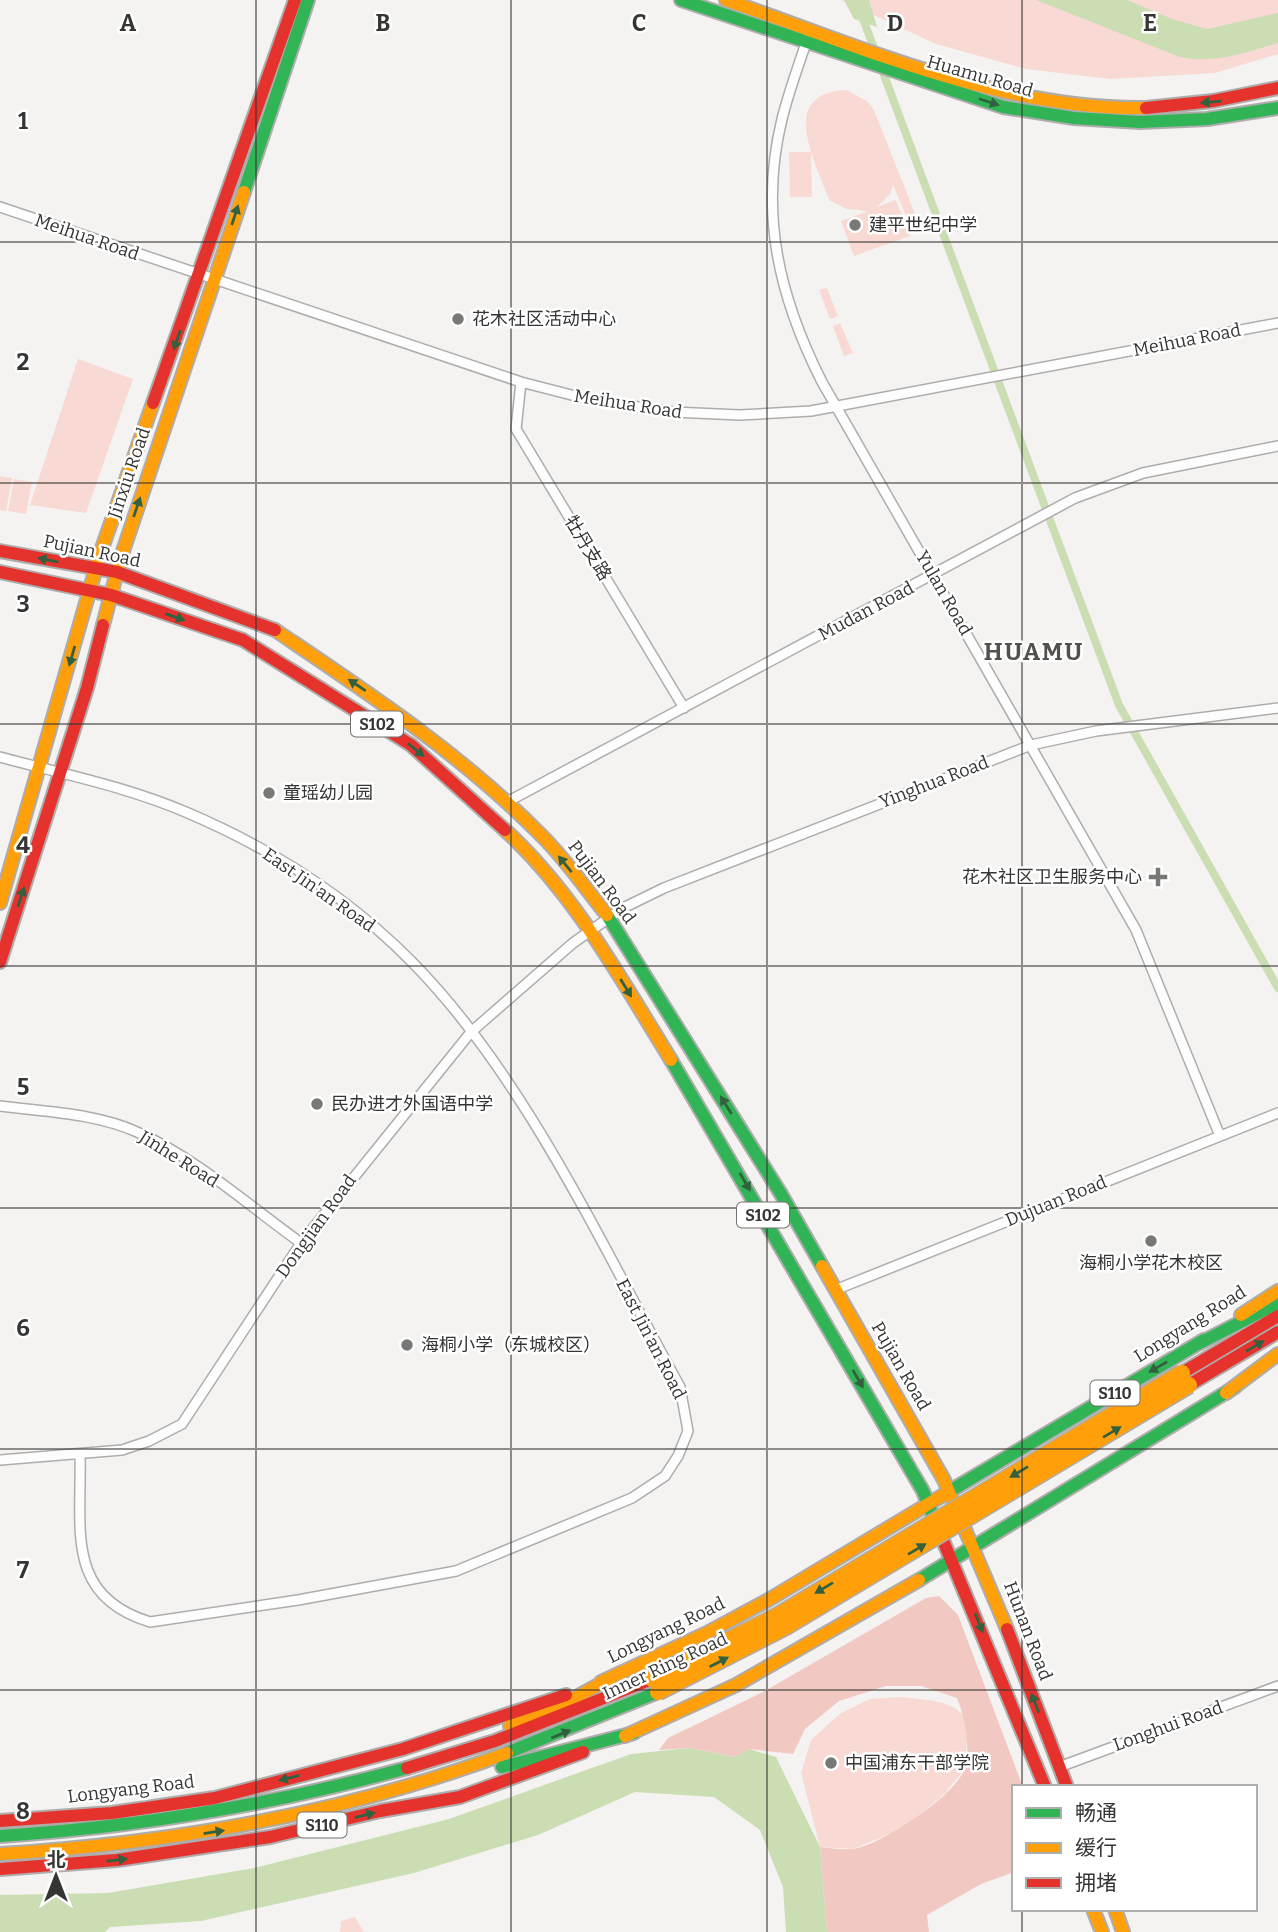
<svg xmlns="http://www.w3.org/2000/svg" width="1278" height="1932" viewBox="0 0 1278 1932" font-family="Bitter,'Noto Sans SC',serif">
<rect width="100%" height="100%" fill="#f5f3f1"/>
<!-- green -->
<path fill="#f8d9d3" d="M841,0H1278V54L1215,73L1110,79L1026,69L936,44Z
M847,90L868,102L874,110L921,229L913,232L893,185L890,194L877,207L896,200L910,236L854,256L841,221L868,211L847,209L829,200C816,162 776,93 847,90Z
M789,152H811L812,197H790Z
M827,288L838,316L830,319L819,290Z
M840,323L853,353L844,356L833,326Z
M78,359L133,379L86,513L30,505Z
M0,476L12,478L6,511L0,510Z
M14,479L32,482L26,514L8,511Z
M902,1697C929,1701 950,1698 969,1721L964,1770L945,1793L906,1827L853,1849L820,1847L801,1773L811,1740L841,1713L870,1699Z
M355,1917L364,1932H340L341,1921Z"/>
<!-- forest -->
<path fill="#f1c9c2" d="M939,1596L958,1615L1023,1787H1014V1872L981,1884L927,1915L929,1932H827L820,1847C830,1848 842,1850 853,1849C879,1846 959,1794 965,1767C970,1743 966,1721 957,1698L921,1686H886L839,1701L805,1729L793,1754L749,1749L736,1757L689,1748L659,1750L668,1738L761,1693L926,1598Z"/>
<!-- water -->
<path fill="#cbddb2" d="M844,0H869L877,27L854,19Z
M1036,0H1127L1172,19L1207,29L1278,13V43C1244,53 1215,64 1180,57Z
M689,1748L735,1757L749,1749L776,1757L820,1847L827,1932H786L783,1887L760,1830L714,1797L635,1792L538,1835L414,1873L201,1921L110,1927L105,1932H0V1895L108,1893L254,1868L449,1819L631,1754Z"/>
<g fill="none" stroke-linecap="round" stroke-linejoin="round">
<!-- canal -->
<path stroke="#cbddb2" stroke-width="8" d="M856,0L1119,705L1278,988"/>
<defs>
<path id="street" d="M808,37C799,64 789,91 782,119C759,213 779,297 822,382L1136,930L1220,1136
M0,207L521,382L591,400L673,412L740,415L811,411L1278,323
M521,382L516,429L684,708
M0,757C63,774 128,787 188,813C270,848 349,898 412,962C524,1075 603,1248 680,1387L688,1431L678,1456L665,1476L632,1498L456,1571L298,1600L150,1622C64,1596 82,1528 80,1455
M507,802L1075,498L1143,473L1278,446
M0,1106C45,1112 95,1113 137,1132C196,1158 248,1205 301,1243
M835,1290L1278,1113
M0,1460L122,1450L149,1441L182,1424L301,1243L471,1032L573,943L623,908L664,888L1031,745L1096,731L1278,708
M1059,1767L1278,1686"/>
<path id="fast" d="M681,0L1003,107L1074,118L1140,122L1207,119L1278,108
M244,192L308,0
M607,915L781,1194L822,1266
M671,1060L923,1491L935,1521
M1196,1345L1278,1303
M945,1494L1204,1340
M919,1580L1235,1387
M507,1753L658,1692
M502,1767L634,1733
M0,1836C139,1827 272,1805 407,1768"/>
<path id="slow" d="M726,0C862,47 1000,110 1146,108
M103,625L121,557L244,192
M275,630C371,695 460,753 542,836C566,860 586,889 607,915
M505,830C575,894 622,981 671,1060
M0,903L100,554L153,403
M822,1266L944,1480L1007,1629
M1241,1315L1278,1291
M1226,1393L1278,1354
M601,1682L707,1633L770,1599L945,1494
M510,1726L573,1699L611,1678
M625,1736L736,1685L919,1580
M0,1854C173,1843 344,1814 507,1753
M1093,1909L1102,1932
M1115,1909L1123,1932"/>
<path id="jam" d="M1146,108L1213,101L1278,88
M153,403L295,0
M0,551L117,572L275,630
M0,572L111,595L243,640L411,745L505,830
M0,962L87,688L103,625
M1182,1373L1278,1316
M1189,1385L1278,1332
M935,1521L1045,1787
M1007,1629L1067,1787
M407,1768L495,1741L652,1679
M0,1821L112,1813L215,1798L403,1749L566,1695
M0,1869L117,1860L270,1837L380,1811L460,1797L583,1752"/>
</defs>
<!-- street casing -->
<use href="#street" stroke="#aeadac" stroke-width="12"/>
<!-- fast casing -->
<use href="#fast" stroke="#aeadac" stroke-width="16"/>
<!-- slow casing -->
<use href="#slow" stroke="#aeadac" stroke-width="16"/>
<!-- jam casing -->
<use href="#jam" stroke="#aeadac" stroke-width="16"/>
<!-- street -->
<use href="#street" stroke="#fefdfd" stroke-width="9"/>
<!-- fast -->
<use href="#fast" stroke="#30b455" stroke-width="12"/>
<!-- slow -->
<use href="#slow" stroke="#ff9f0a" stroke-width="12"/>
<!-- jam -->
<use href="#jam" stroke="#e5322d" stroke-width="12"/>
<defs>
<path id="slow-bridge" d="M652,1679L779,1615L1182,1373
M658,1692L785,1627L1189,1385"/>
</defs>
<!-- slow-bridge casing -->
<use href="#slow-bridge" stroke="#aeadac" stroke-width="19" stroke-linecap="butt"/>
<!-- slow-bridge -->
<use href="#slow-bridge" stroke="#ff9f0a" stroke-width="16"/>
</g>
<!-- one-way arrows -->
<defs><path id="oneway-solid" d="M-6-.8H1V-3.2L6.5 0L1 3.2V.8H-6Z" transform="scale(1.75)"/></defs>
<g fill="#33613f">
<use href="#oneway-solid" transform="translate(989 102) rotate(18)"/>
<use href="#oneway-solid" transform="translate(1211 102) rotate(175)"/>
<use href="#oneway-solid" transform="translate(235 215) rotate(-72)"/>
<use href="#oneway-solid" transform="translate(177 340) rotate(109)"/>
<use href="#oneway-solid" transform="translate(137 507) rotate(-71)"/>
<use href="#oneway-solid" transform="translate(48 560) rotate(-169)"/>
<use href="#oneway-solid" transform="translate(175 617) rotate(19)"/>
<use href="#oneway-solid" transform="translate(72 656) rotate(106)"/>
<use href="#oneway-solid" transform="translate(357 685) rotate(-146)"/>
<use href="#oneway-solid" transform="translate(416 750) rotate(39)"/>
<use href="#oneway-solid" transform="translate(565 864) rotate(-129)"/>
<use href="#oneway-solid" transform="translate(21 897) rotate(-72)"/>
<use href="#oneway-solid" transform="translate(626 988) rotate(58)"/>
<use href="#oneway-solid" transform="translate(726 1105) rotate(-122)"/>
<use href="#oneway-solid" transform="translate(745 1182) rotate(60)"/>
<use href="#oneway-solid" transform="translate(1255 1346) rotate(-31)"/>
<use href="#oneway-solid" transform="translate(1158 1367) rotate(150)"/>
<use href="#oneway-solid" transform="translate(858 1379) rotate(60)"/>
<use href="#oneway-solid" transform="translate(1112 1432) rotate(-31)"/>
<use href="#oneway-solid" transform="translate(1019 1472) rotate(149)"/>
<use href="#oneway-solid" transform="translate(917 1549) rotate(-31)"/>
<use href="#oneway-solid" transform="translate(824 1588) rotate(149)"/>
<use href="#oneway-solid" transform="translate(979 1623) rotate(68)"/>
<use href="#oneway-solid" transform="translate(719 1662) rotate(-27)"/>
<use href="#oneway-solid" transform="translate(1035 1703) rotate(-111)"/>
<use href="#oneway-solid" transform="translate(561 1734) rotate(-22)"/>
<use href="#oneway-solid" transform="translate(289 1778) rotate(166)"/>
<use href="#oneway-solid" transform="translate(365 1815) rotate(-14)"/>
<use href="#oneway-solid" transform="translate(214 1832) rotate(-9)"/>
<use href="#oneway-solid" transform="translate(117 1860) rotate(-6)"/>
</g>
<!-- grid -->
<path fill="none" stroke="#353533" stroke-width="2" stroke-opacity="0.55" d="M256,0V1932M511,0V1932M767,0V1932M1022,0V1787M0,242H1278M0,483H1278M0,724H1278M0,966H1278M0,1208H1278M0,1449H1278M0,1690H1278M1022,1909V1932"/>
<!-- markers -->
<g fill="#787876" stroke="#fff" stroke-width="2.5">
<circle cx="855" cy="225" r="7"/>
<circle cx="458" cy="319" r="7"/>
<circle cx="269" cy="793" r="7"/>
<path d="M1154.5 866.5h7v7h7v7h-7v7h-7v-7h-7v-7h7z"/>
<circle cx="317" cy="1104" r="7"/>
<circle cx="1151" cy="1241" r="7"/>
<circle cx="407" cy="1345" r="7"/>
<circle cx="831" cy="1763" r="7"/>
</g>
<g text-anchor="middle" stroke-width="5" stroke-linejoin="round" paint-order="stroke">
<!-- shield labels -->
<g fill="#fff" stroke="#727270" stroke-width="2">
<rect x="351" y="711.5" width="52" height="25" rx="5"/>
<rect x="737" y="1202.5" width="52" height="25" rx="5"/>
<rect x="1090.5" y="1380.5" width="49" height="25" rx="5"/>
<rect x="297.5" y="1812.5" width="49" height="25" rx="5"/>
</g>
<g font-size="16" font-weight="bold" fill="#353533">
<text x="377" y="730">S102</text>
<text x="763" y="1221">S102</text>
<text x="1115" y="1399">S110</text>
<text x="322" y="1831">S110</text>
</g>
<!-- street labels -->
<g font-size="18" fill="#353533" stroke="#fff">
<text transform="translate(980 76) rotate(16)" y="6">Huamu Road</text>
<text transform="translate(87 237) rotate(19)" y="6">Meihua Road</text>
<text transform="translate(1187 340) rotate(-11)" y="6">Meihua Road</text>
<text transform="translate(628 404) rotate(9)" y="6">Meihua Road</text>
<text transform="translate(129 473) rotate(-71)" y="6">Jinxiu Road</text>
<text transform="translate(588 548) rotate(59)" y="6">牡丹支路</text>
<text transform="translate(92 551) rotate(12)" y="6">Pujian Road</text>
<text transform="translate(944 593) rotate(60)" y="6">Yulan Road</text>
<text transform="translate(866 611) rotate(-28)" y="6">Mudan Road</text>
<text transform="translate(934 782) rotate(-21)" y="6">Yinghua Road</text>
<text transform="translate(602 882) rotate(53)" y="6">Pujian Road</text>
<text transform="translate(319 890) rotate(35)" y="6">East Jin'an Road</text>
<text transform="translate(179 1159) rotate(32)" y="6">Jinhe Road</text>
<text transform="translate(1056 1201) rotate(-22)" y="6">Dujuan Road</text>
<text transform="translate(316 1226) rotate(-54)" y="6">Dongjian Road</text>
<text transform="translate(1190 1324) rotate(-32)" y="6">Longyang Road</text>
<text transform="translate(651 1339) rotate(63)" y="6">East Jin'an Road</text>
<text transform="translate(901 1366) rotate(60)" y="6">Pujian Road</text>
<text transform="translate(666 1630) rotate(-26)" y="6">Longyang Road</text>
<text transform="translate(1028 1631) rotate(69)" y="6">Hunan Road</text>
<text transform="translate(665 1666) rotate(-25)" y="6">Inner Ring Road</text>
<text transform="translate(1168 1726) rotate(-20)" y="6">Longhui Road</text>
<text transform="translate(131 1789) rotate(-7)" y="6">Longyang Road</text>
</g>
<!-- poi labels -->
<g font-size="18" fill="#353533" stroke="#fff" text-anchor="start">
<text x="869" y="231">建平世纪中学</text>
<text x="472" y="325">花木社区活动中心</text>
<text x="283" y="799">童瑶幼儿园</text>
<text x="1142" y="883" text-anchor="end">花木社区卫生服务中心</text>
<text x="331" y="1110">民办进才外国语中学</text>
<text x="1151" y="1269" text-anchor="middle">海桐小学花木校区</text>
<text x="421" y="1351">海桐小学（东城校区）</text>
<text x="845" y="1769">中国浦东干部学院</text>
</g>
<!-- district labels -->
<g font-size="24" font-weight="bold" letter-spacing="2" fill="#53514e" stroke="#fff">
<text x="1034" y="660">HUAMU</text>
</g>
</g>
<g font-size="23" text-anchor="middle" font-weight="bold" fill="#353533" stroke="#fff" stroke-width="5" stroke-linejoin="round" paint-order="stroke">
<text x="128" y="31">A</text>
<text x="383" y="31">B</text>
<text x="639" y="31">C</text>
<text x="895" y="31">D</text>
<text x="1150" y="31">E</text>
<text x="23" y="129">1</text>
<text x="23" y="370">2</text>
<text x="23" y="612">3</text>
<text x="23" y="853">4</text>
<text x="23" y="1095">5</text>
<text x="23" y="1336">6</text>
<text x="23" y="1578">7</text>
<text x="23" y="1819">8</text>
</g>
<!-- legend -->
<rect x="1012" y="1785" width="245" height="126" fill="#ffffff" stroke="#aeaead" stroke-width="2"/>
<rect x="1026" y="1808" width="35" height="10" fill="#30b455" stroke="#aeaead" stroke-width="2"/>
<text x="1075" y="1820" font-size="21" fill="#353533">畅通</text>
<rect x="1026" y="1843" width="35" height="10" fill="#ff9f0a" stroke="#aeaead" stroke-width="2"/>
<text x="1075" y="1855" font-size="21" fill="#353533">缓行</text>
<rect x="1026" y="1878" width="35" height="10" fill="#e5322d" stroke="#aeaead" stroke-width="2"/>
<text x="1075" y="1890" font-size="21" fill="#353533">拥堵</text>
<!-- north arrow -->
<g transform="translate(56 1876)" stroke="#ffffff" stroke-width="5" paint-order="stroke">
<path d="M0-5L12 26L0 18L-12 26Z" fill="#353533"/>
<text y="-10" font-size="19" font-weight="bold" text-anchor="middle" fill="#353533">北</text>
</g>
</svg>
